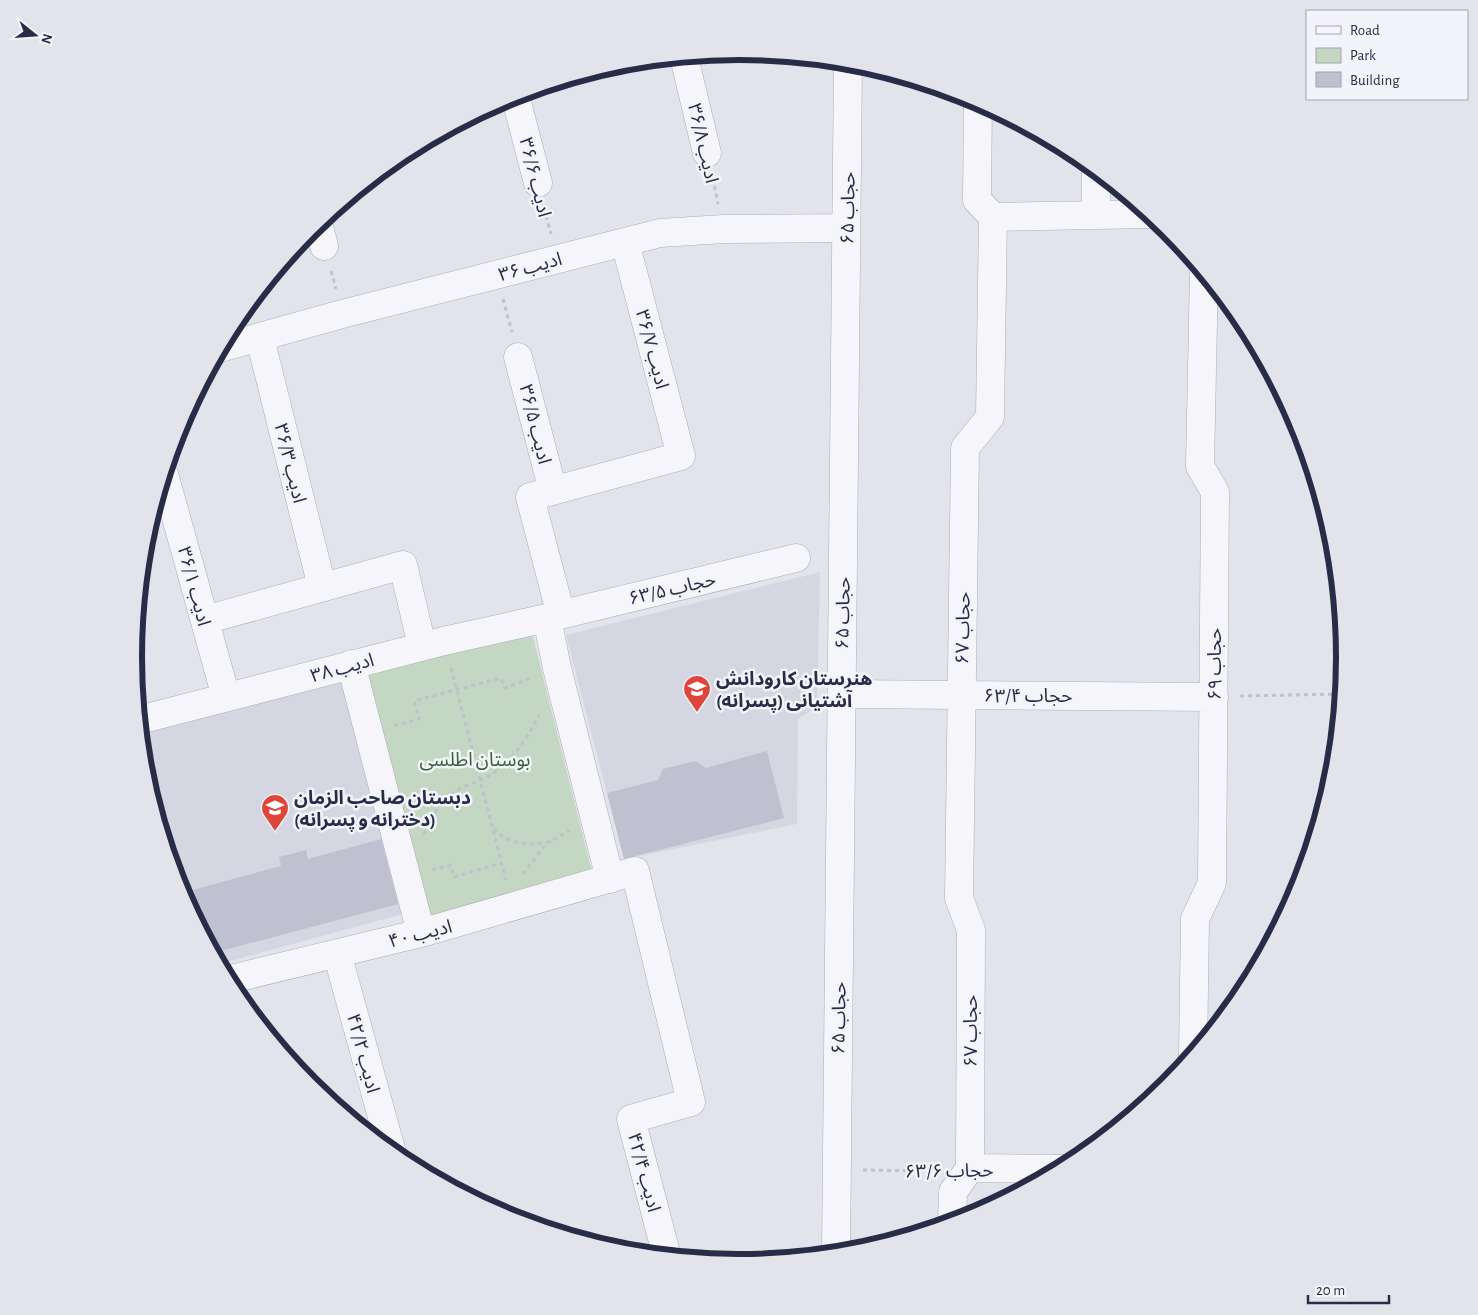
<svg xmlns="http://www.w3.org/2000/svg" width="1478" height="1315" viewBox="0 0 1478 1315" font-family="'Alegreya Sans','Noto Sans Arabic',sans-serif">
<rect width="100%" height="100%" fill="#e2e4ec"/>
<!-- built -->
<path fill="#d4d6e2" d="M820,572L817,707L798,719L797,824L624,859L566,635Z
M349,678L410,912L219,964L179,889L144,775L140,734Z"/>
<!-- green -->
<path fill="#c3d7c3" d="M532,633L592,872L426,918L364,676Z"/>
<!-- building -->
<path fill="#bfc1d0" d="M767,751L784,818L624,859L607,793L658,780L663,769L695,761L706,768Z
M381,839L398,904L213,953L181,893L281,866L279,857L306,850L308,859Z"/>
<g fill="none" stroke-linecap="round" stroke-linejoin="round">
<defs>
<path id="street" d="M684,57L707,153
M515,95L538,183
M1096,215V170
M993,217L1149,214
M318,223L324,246
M260,338L322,587
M220,348L342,314L660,233L724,229L846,228
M518,357L553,491
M164,474L226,697
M561,615L530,497L681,456L625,242
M547,618L557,668L610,879
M205,620L403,565L422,646
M351,664L421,933
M842,694L1214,697
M139,720L444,641L547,618L796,558
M337,953L392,1153
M227,980L421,933L635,871L691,1102L631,1119L667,1257
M1193,1055L1195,919L1212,883L1215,492L1200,466L1204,273
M970,1168L971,930L959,898L965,448L990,417L993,217L977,200L978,101
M970,1168L1061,1169
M952,1223L953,1192L970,1168
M836,1254L848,62"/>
</defs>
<!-- street casing -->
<use href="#street" stroke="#aaadba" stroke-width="29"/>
<!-- path -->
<path stroke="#c0c1cb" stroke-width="3" stroke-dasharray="4 4" stroke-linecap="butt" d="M713,178L718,204
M544,208L551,234
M331,271L336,289
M503,299L512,332
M451,668L506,880
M1240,696L1342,694
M394,726L419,719L414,701L501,678L505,688L531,678
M494,829C506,844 535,848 553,840C559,837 565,833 570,830
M424,834C430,818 444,797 459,789C472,783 486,779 498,770C516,756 529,735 539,715
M432,870L451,865L454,877L501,863
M523,874L542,849L551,841
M863,1170L935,1171"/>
<!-- street -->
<use href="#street" stroke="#f6f6fa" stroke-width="28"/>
</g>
<!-- icons -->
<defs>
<symbol id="school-pin" viewBox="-11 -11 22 30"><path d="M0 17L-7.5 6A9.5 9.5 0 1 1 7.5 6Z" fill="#de463b" stroke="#f3f4f9"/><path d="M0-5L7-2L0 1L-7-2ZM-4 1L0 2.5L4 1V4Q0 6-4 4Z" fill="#fff"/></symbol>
</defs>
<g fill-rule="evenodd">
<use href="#school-pin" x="681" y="673" width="32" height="43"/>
<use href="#school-pin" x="259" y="792" width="32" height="43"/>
</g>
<g text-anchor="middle" stroke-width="5" stroke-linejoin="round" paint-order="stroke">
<!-- street labels -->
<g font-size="19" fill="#282c47" stroke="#f3f4f9">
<text transform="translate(704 143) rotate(77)" y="7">ادیب ۳۶/۸</text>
<text transform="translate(536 177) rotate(76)" y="7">ادیب ۳۶/۶</text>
<text transform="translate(847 208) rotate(-89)" y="7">حجاب ۶۵</text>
<text transform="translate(530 266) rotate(-15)" y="7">ادیب ۳۶</text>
<text transform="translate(653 349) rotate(75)" y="7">ادیب ۳۶/۷</text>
<text transform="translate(536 424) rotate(76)" y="7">ادیب ۳۶/۵</text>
<text transform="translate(291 463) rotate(76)" y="7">ادیب ۳۶/۳</text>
<text transform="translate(195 586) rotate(75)" y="7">ادیب ۳۶/۱</text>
<text transform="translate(672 588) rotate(-13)" y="7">حجاب ۶۳/۵</text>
<text transform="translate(842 613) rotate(-89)" y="7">حجاب ۶۵</text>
<text transform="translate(962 628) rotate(-89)" y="7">حجاب ۶۷</text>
<text transform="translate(1214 664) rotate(-90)" y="7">حجاب ۶۹</text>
<text transform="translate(342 667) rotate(-15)" y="7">ادیب ۳۸</text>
<text x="1028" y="702">حجاب ۶۳/۴</text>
<text transform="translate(420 933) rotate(-14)" y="7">ادیب ۴۰</text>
<text transform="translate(838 1018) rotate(-89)" y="7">حجاب ۶۵</text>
<text transform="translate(970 1031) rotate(-90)" y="7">حجاب ۶۷</text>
<text transform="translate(364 1053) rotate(75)" y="7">ادیب ۴۲/۲</text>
<text transform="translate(949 1170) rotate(-1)" y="7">حجاب ۶۳/۶</text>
<text transform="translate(645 1172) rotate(75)" y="7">ادیب ۴۲/۴</text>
</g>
<!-- poi labels -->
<g font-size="19" font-weight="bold" fill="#282c47" stroke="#f3f4f9" text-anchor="start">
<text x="716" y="685">هنرستان کارودانش<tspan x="716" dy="22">آشتیانی (پسرانه)</tspan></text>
<text x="294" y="804">دبستان صاحب الزمان<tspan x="294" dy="22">(دخترانه و پسرانه)</tspan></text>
</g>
<!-- park labels -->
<g font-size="19" fill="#346435" stroke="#f3f4f9">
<text x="475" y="766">بوستان اطلسی</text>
</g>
</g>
<!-- crop -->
<path d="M0 0H1478V1315H0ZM142 657a597 597 0 1 1 1194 0a597 597 0 1 1-1194 0Z" fill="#e3e4eb" fill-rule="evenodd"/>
<path fill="none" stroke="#282c47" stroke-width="6" d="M142 657a597 597 0 1 1 1194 0a597 597 0 1 1-1194 0Z"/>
<!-- legend -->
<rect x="1306" y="10" width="162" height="90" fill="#f3f4f9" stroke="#a2a4b2"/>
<rect x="1316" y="26" width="25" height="8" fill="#f6f6fa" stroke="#a2a4b2"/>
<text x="1350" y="35" font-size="15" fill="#282c47">Road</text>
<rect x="1316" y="48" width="25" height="15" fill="#c3d7c3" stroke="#a2a4b2"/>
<text x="1350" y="60" font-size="15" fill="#282c47">Park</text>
<rect x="1316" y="72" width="25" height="15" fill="#bfc1d0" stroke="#a2a4b2"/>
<text x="1350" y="85" font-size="15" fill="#282c47">Building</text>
<!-- north arrow -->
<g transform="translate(35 35) rotate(107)" stroke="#f3f4f9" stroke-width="4" paint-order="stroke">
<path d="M0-4L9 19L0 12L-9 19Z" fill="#282c47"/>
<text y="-8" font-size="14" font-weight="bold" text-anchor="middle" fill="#282c47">N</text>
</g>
<!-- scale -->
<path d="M1308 1295v8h81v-8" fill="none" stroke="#282c47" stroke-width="2.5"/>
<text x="1316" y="1295" font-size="15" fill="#282c47" stroke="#f3f4f9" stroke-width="4" paint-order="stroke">20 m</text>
</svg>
